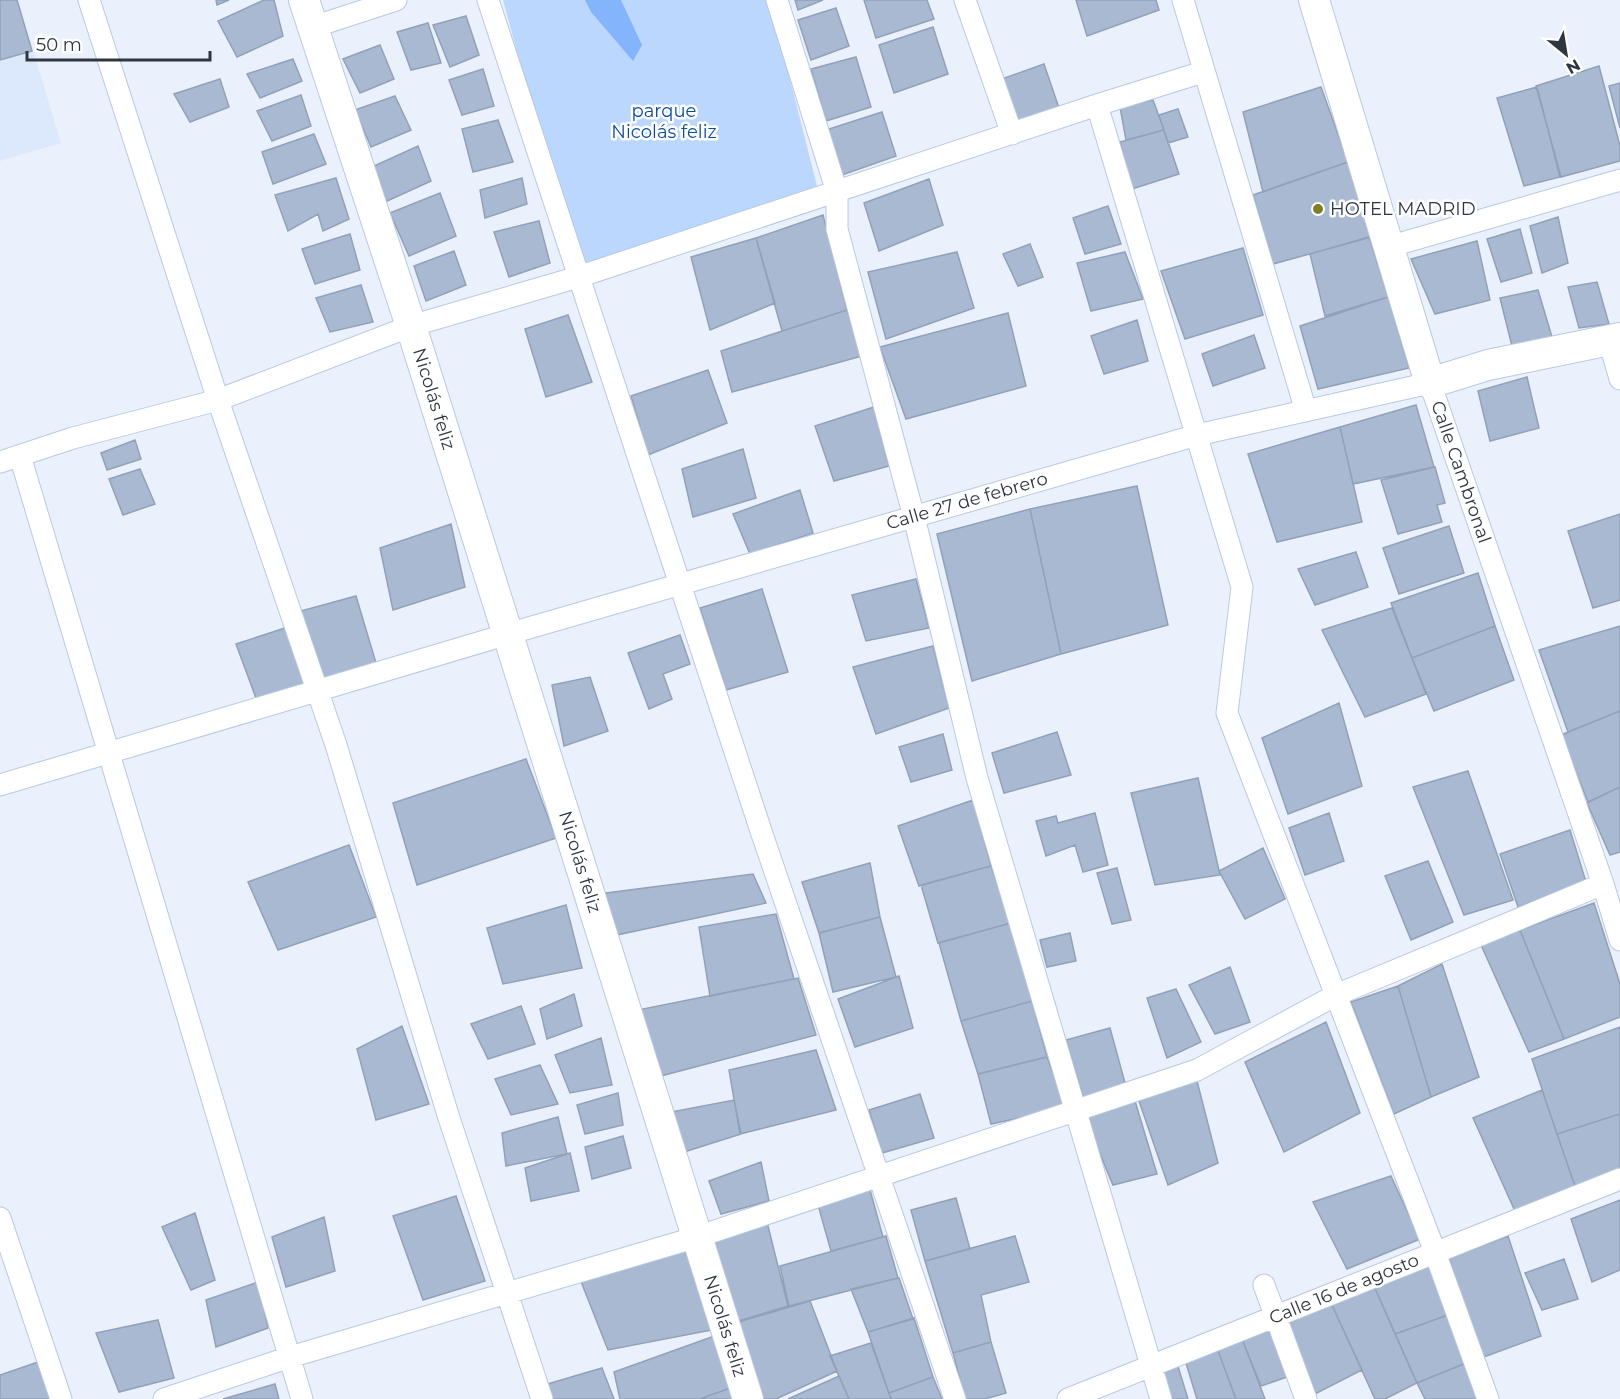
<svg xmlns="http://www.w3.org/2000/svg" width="1620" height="1399" viewBox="0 0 1620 1399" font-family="Montserrat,sans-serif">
<rect width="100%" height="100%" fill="#eaf1fc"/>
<!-- built -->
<path fill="#dce9fc" d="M0,0H18L61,143L0,161Z"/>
<!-- green -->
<path fill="#bcd7fe" d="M503,0H770L820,198L578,277Z"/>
<!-- forest -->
<path fill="#84b5fc" d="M585,0H621L642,45L633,61L591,12Z"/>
<!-- building -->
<path fill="#a9b9d1" stroke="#91a1b8" stroke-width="1.5" d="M0,0H17L32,51L0,60Z
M216,0H229L217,5Z
M264,0H274L283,36L237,57L218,21Z
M795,0H823L798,10Z
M864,0H927L934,19L876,38Z
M1076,0H1156L1159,10L1087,36Z
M836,8L849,46L811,60L798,20Z
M466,16L479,55L450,67L433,25Z
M428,23L441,63L411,70L397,32Z
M933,27L948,74L894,93L879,45Z
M380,45L394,79L360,93L343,59Z
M856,57L871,107L826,121L811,69Z
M293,59L302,81L260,98L247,74Z
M1044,64L1059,108L1015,122L1002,79Z
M1599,66L1620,146V161L1561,177L1536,86Z
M483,69L494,106L462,115L449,80Z
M220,79L229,107L190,122L174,94Z
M1620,83V128L1609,86Z
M1321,87L1348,162L1263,192L1243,112Z
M1537,87L1560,177L1524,186L1497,98Z
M301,95L311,126L272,141L257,111Z
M395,96L411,130L371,147L355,110Z
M1153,100L1164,130L1126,140L1120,107Z
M1178,109L1188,137L1168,143L1159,115Z
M882,112L896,156L839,176L826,130Z
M498,120L513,162L473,172L462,129Z
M1164,130L1179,174L1132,189L1120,142Z
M314,134L326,164L273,184L262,152Z
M418,146L431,181L385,202L372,167Z
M1348,162L1375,236L1273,264L1253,195Z
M336,178L349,219L323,231L318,214L288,231L275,195Z
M522,178L527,204L485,218L480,190Z
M929,179L943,225L879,251L864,203Z
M440,193L456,236L409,256L390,213Z
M1108,206L1121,244L1085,254L1073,218Z
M823,215L847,310L782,331L756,238Z
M1558,217L1568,263L1542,273L1530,226Z
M539,221L550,263L509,277L494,232Z
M1520,229L1532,273L1501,282L1487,239Z
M350,234L360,270L315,284L302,249Z
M1369,237L1388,297L1325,316L1310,254Z
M756,238L775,303L710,330L691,257Z
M1477,241L1490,300L1435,314L1411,259Z
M1030,244L1043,277L1018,286L1003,254Z
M1243,248L1263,315L1185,339L1161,271Z
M454,251L466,285L426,301L414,266Z
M957,252L974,308L886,339L868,272Z
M1125,252L1143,299L1091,311L1077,263Z
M1597,282L1609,324L1579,328L1568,287Z
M361,285L373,322L330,332L316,298Z
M1538,290L1552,337L1512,346L1500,298Z
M1388,297L1409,368L1318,389L1300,326Z
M847,310L862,356L732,392L721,351Z
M1008,313L1026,386L906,419L880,347Z
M568,315L592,382L546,397L525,329Z
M1137,320L1148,361L1104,374L1091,336Z
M1254,335L1265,368L1213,386L1202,354Z
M708,370L727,423L648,455L631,396Z
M1527,377L1539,428L1490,441L1478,391Z
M1416,405L1434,467L1353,484L1340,427Z
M874,407L889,466L834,481L815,426Z
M1340,427L1362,522L1277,542L1248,454Z
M135,440L141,459L107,470L101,453Z
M743,449L756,498L693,517L682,469Z
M1435,467L1445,503L1437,505L1442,522L1398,534L1381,480Z
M140,469L155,504L123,515L109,479Z
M1137,486L1168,625L1061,654L1030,509Z
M800,490L813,533L750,554L733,514Z
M1030,509L1061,654L972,681L937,534Z
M1620,514V600L1593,608L1568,531Z
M451,524L465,587L393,610L380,548Z
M1449,526L1464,573L1399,594L1383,548Z
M1356,552L1368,587L1315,605L1298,569Z
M1478,573L1495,626L1412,658L1391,603Z
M916,579L929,628L866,641L852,595Z
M762,589L788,672L726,690L700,608Z
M356,596L376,663L325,680L301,611Z
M1392,608L1426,694L1365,717L1322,630Z
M1495,626L1514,680L1434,711L1412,658Z
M1620,626V711L1568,732L1539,650Z
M288,627L306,684L256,698L236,644Z
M680,635L690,664L663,674L672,699L649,709L628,653Z
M933,646L949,708L876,734L853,667Z
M590,677L608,731L564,746L552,685Z
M1339,703L1362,786L1288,814L1262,738Z
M1620,711V787L1588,802L1561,735Z
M1057,732L1071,775L1004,793L992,753Z
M943,734L952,770L911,782L899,747Z
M526,759L556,838L417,885L393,803Z
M1468,771L1513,900L1464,915L1413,787Z
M1198,778L1220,875L1155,885L1131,793Z
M1620,787V852L1610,855L1587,803Z
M973,800L991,866L919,886L898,826Z
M1095,813L1108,865L1083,872L1075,845L1046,856L1036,821L1056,816L1058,823Z
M1329,813L1344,861L1305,875L1289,828Z
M1570,830L1586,882L1518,907L1500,854Z
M349,845L376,917L278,950L248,882Z
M1263,848L1285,899L1245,919L1219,871Z
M1428,861L1453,922L1411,940L1385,876Z
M870,863L880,917L819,933L802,882Z
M991,866L1011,923L938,943L921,885Z
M1117,868L1131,920L1112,924L1097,873Z
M753,874L766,903L612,936L599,894Z
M1594,903L1620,984V1017L1564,1039L1520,930Z
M566,905L582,968L503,984L487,928Z
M776,914L794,979L710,996L699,927Z
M880,917L896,977L833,992L819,933Z
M1011,923L1032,1001L961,1021L939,943Z
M1520,930L1564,1039L1529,1052L1481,945Z
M1070,933L1076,961L1047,967L1040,940Z
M1442,964L1479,1077L1431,1097L1398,986Z
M1230,967L1250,1022L1215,1034L1189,985Z
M899,976L913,1028L855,1047L838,999Z
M798,978L816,1035L657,1077L638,1010Z
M1398,986L1431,1097L1394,1114L1351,1002Z
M1176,989L1201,1042L1167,1058L1147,998Z
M574,994L582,1026L547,1039L540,1009Z
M1032,1001L1047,1057L978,1074L961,1021Z
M521,1006L535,1044L488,1059L471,1024Z
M1326,1022L1360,1113L1284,1152L1245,1062Z
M402,1026L429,1104L376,1120L357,1049Z
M1620,1027V1114L1557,1134L1532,1059Z
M1110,1028L1125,1083L1083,1097L1066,1040Z
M601,1038L612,1085L570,1093L555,1055Z
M816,1050L836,1110L740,1134L729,1070Z
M1047,1057L1066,1108L991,1124L978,1074Z
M540,1065L558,1104L511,1115L495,1079Z
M1196,1077L1218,1163L1168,1185L1139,1101Z
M1542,1090L1575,1186L1515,1211L1473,1118Z
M618,1093L623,1125L585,1134L577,1105Z
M920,1094L934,1138L882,1153L869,1110Z
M734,1100L741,1134L684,1152L671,1112Z
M1135,1101L1157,1174L1113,1185L1085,1118Z
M1620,1114V1170L1575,1186L1557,1134Z
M558,1117L567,1154L506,1166L502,1133Z
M623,1136L631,1168L592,1179L585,1147Z
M570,1153L579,1191L531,1201L525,1168Z
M761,1162L769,1201L721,1214L709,1181Z
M1391,1176L1420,1239L1347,1269L1313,1202Z
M870,1190L883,1237L831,1251L818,1205Z
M456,1196L485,1281L423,1300L393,1216Z
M956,1198L970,1249L925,1261L911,1210Z
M1620,1200V1270L1592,1282L1571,1219Z
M195,1213L215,1280L191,1290L162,1227Z
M324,1217L335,1271L286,1287L272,1237Z
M767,1222L788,1306L732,1323L705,1239Z
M886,1236L898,1278L789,1306L780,1266Z
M1015,1236L1029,1282L981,1295L991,1342L953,1353L925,1261Z
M1508,1236L1541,1336L1481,1358L1449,1258Z
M692,1246L717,1329L608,1350L580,1279Z
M1564,1259L1578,1299L1542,1310L1525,1273Z
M1428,1262L1448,1315L1395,1334L1374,1286Z
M899,1278L913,1319L868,1332L851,1289Z
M258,1282L268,1328L216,1347L206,1300Z
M1374,1286L1417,1383L1385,1399H1375L1331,1303Z
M810,1301L837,1371L776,1399H756L732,1324Z
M1331,1303L1362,1370L1313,1395L1284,1323Z
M1448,1315L1466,1363L1417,1383L1395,1334Z
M914,1318L933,1377L889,1393L868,1332Z
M158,1320L174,1378L119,1392L96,1333Z
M1270,1329L1287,1377L1261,1386L1242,1339Z
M720,1334L736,1386L700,1399H620L614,1372Z
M1242,1339L1265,1399H1236L1217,1348Z
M991,1342L1006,1393L985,1399H965L953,1353Z
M871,1343L891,1399H849L830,1356Z
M1217,1348L1236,1399H1197L1185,1360Z
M38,1362L50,1399H0V1375Z
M1177,1363L1188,1399H1168L1160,1369Z
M1466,1363L1480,1399H1425L1417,1383Z
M602,1368L614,1399H549L544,1385Z
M839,1376L849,1399H788Z
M933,1377L942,1399H891L889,1393Z
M275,1384L279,1399H223Z
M736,1386L740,1399H700Z"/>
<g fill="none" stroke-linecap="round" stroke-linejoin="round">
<defs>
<path id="street" d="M89,0L218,400L336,745L448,1115L542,1399
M488,0L761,831L955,1399
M777,0L837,192V229L914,517L977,778L1161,1399
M965,0L1012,134
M1183,0L1306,411
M313,27L396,0
M1097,105L1242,587L1227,713L1429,1236L1488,1399
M1388,247L1620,180
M1609,340L1620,379
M20,456L302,1399
M0,462L73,438L218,400L411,326L578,277L1097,105L1203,72
M0,785L508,634L1197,435L1430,383L1603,884L1620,940
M0,1218L61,1399
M1264,1285L1306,1399
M164,1399L290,1357L697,1237L1197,1070L1336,995L1603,884
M1068,1399L1620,1179"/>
<path id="secondary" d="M304,0L411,326L748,1399
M1314,0L1430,383L1488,365L1620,338"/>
</defs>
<!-- street casing -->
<use href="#street" stroke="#b8c9e1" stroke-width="23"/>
<!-- secondary casing -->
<use href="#secondary" stroke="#b8c9e1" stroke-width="32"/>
<!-- street -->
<use href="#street" stroke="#fff" stroke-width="21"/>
<!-- secondary -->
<use href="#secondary" stroke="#fff" stroke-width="30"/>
</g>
<!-- markers -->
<circle fill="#817e26" stroke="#fff" stroke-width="2" cx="1318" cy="209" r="6"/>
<g text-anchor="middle" stroke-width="5" stroke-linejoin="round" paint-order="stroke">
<!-- park labels -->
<g font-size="18" fill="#0d4c9d" stroke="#fff">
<text x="664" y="117">parque<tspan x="664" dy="21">Nicolás feliz</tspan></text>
</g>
<!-- poi labels -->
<g font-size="18" fill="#2f3640" stroke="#fff" text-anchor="start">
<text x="1330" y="215">HOTEL MADRID</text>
</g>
<!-- street labels -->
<g font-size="18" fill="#2f3640" stroke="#fff">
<text transform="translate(434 399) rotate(73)" y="6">Nicolás feliz</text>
<text transform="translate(1461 472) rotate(71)" y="6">Calle Cambronal</text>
<text transform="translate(967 501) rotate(-16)" y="6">Calle 27 de febrero</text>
<text transform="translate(580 862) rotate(73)" y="6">Nicolás feliz</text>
<text transform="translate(1344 1289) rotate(-22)" y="6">Calle 16 de agosto</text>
<text transform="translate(725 1326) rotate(73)" y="6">Nicolás feliz</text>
</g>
</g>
<!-- north arrow -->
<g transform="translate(1566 54) rotate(150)" stroke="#ffffff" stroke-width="4.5" paint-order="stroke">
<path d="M0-4.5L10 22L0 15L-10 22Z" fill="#2f3640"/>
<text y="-9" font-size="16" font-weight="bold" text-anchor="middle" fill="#2f3640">N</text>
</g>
<!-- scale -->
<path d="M27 51v9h183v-9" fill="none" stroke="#2f3640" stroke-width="3"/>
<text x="36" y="51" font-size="18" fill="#2f3640" stroke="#ffffff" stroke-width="4.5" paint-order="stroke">50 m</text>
</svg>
